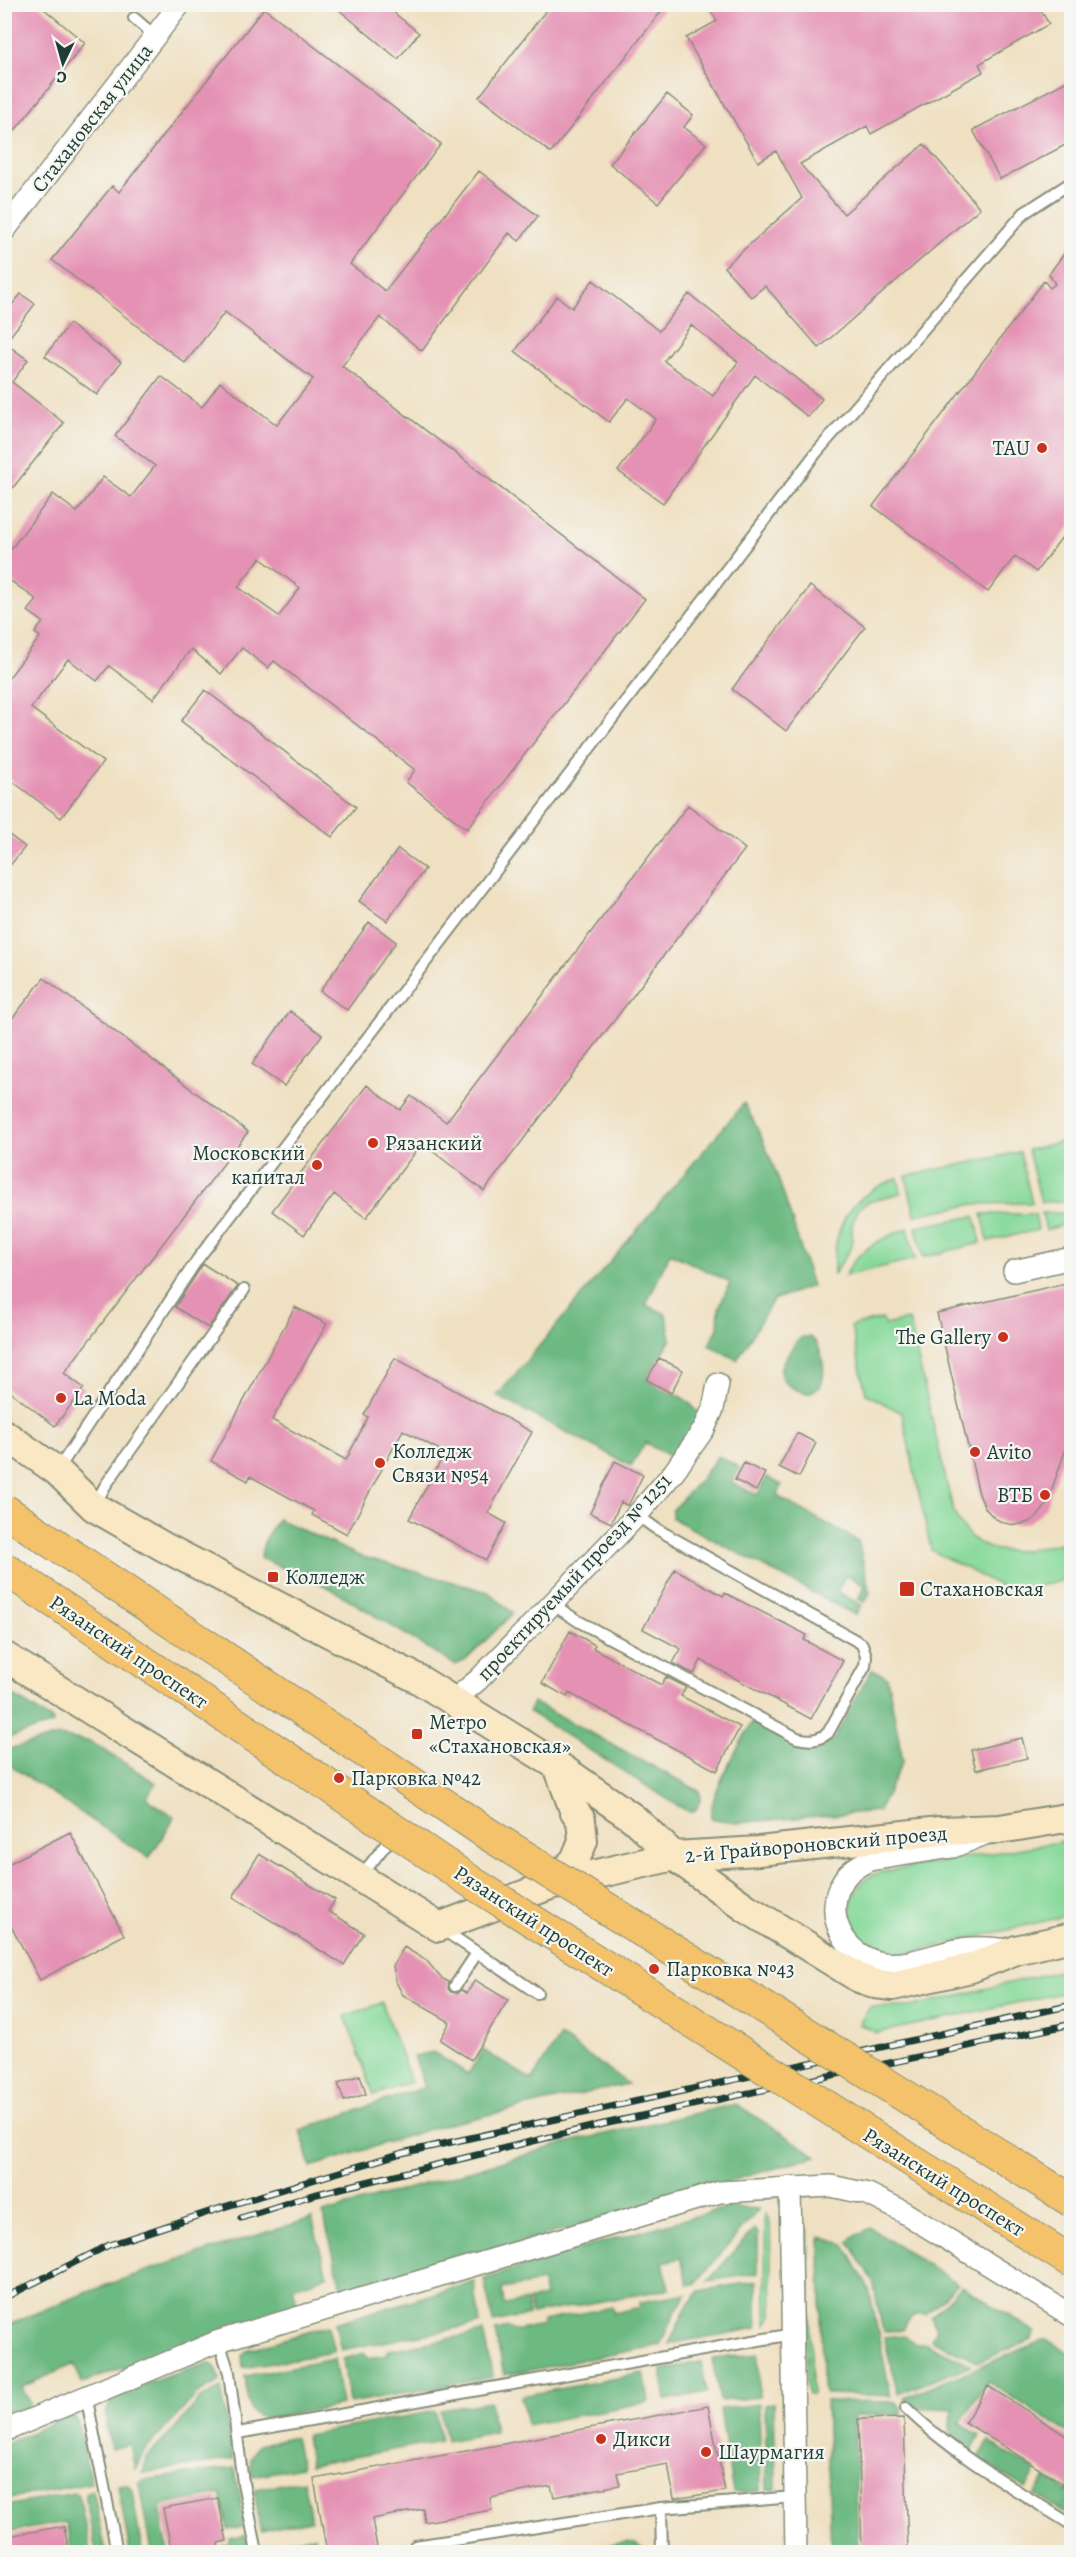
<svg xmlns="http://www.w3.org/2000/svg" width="1076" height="2557" viewBox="0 0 1076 2557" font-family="Alegreya,serif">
<rect width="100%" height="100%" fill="#f6f6f2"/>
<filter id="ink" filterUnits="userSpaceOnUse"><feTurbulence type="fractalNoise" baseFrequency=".0167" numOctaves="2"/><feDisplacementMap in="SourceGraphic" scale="12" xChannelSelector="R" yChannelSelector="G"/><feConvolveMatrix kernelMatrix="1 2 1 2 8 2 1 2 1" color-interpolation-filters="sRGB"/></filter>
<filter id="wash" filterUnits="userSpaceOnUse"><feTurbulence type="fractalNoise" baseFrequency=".008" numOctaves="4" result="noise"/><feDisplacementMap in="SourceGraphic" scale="24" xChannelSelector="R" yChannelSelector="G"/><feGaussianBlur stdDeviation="1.35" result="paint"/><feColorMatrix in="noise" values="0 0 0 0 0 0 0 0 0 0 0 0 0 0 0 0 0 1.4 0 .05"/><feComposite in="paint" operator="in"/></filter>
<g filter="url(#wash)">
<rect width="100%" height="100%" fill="#efe0c1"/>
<!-- green -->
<path fill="#87d99a" stroke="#538b67" stroke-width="1.5" d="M1071,1139V1201L1041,1202L1028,1150Z
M1020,1152L1032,1203L974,1204L915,1215L906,1176Z
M898,1178L901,1193L868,1202L859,1208L852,1225V1246L834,1274C832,1224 851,1195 898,1178Z
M1042,1213H1071V1223L1046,1230Z
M982,1214H1035L1038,1230L988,1241Z
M975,1216L981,1243L923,1257L916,1227Z
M908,1228L915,1259L845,1276C855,1250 883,1238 908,1228Z
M882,1319L884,1325L909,1320L953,1510C975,1564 1019,1553 1064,1542L1071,1579L1011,1592L931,1550L902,1413L866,1394L851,1326Z
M1071,1840V1915L921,1950L882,1955L859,1941L853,1932L849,1916L852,1898L860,1885L872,1875L886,1871Z
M1071,1968V1991L877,2033L859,2024L870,2007H910Z
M382,2003L411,2082L374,2095L345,2016Z
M765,2214L770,2221L772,2317L766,2324Z
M808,2228L812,2394H808L803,2247Z"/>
<!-- forest -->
<path fill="#6db982" stroke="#467b5b" stroke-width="1.5" d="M744,1103C776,1159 793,1224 812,1286L773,1300L737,1360L709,1345L718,1328L719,1308L730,1282L670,1253L646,1305L666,1314L671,1339L647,1380C663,1389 693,1398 699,1416L676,1459L645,1443L631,1466L497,1396Z
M803,1337H810C823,1345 827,1374 820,1387L809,1393C797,1392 777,1383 781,1367C782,1362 787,1356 790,1351C794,1345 796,1340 803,1337Z
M718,1456L739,1467L732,1483L757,1495L767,1477L782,1485L777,1496L858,1541L870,1592L865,1602L858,1599L865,1585L846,1575L837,1592L862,1605L855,1615L672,1518V1510L699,1481Z
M278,1519L357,1555L488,1592L513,1613L466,1660L455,1665L330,1588L260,1558L265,1538Z
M872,1669L887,1677L903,1761L878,1811L736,1823L711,1818C708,1796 741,1743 752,1722C778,1735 807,1760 834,1739Z
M4,1690L52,1720L53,1724L5,1739Z
M533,1702L699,1791L701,1798L696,1810L690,1812L680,1807L529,1712Z
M59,1736L91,1742L156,1783L146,1798L175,1817L149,1858L5,1762V1750Z
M560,2036L628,2084L435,2127L311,2167L300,2130L425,2087L414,2056L433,2052L468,2074L483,2050L532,2080Z
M736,2104L817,2156L343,2294L323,2213L570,2142Z
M728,2207L759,2209L695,2284L688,2285L681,2258L663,2262L669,2289L532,2314L529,2300L545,2297L542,2282L502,2289L504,2305L527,2301L529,2315L493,2322L484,2279L564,2253Z
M312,2218L327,2276L293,2287L298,2308L218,2333L82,2383L74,2364L22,2387L30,2405L5,2417V2327C103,2281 209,2251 312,2218Z
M870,2228L958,2284L926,2314C914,2312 907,2317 904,2329L883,2332L873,2282L849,2241L854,2236Z
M754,2229L758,2233V2273L708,2281Z
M820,2237L844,2244L869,2289L891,2396L826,2394L822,2387Z
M757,2281V2328L669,2344L687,2306L700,2291Z
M474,2282L480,2324L341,2350L335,2323Z
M962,2286L1035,2332L1030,2340L979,2362L931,2340L936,2329L931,2317Z
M687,2294L676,2310L660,2345L504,2375L495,2331L509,2328L513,2331L542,2325V2321L612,2307L614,2313L641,2307L640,2302Z
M328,2326L334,2352L243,2368L242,2356L247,2350Z
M483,2332L493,2377L349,2403L343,2359L365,2353L367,2358L388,2355V2350Z
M905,2335L915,2344H927L972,2365L898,2394L884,2337Z
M1046,2339L1071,2354V2435L987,2381L960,2423L980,2436L970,2453C948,2440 945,2435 954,2409L909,2407L904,2398Z
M758,2354L759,2397L720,2401L712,2359Z
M334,2359L342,2405L268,2419C244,2416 248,2396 245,2376Z
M701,2362L707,2392L666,2400L661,2370Z
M208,2363C217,2366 218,2371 220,2381L197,2394L143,2453L135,2470L130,2444L111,2449C107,2427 99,2409 118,2393Z
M644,2373L649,2402L527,2425L521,2396Z
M221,2388L233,2459L143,2473L147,2457L176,2428L200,2398Z
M826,2401L896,2402L902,2409V2414L854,2416L858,2552H831Z
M490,2402L495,2432L446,2441L440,2410Z
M774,2403L776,2490H767L765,2404Z
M759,2404L761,2491L733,2493L720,2409Z
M435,2411L441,2441L310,2465L306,2435Z
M68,2416L76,2418L78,2423L91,2483L5,2499V2444Z
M295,2437L301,2467L252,2476L250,2459L257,2446Z
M989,2441L1036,2471L1026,2489L978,2459Z
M235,2468L245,2527L228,2530L221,2494L160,2506L168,2552H151L139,2483L143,2480Z
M1046,2477L1067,2491L1071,2485V2517L1035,2495Z
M303,2480L311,2520L261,2531L254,2489Z
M128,2484L132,2491L142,2552H130L118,2485Z
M93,2490L106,2552H96L86,2500V2494Z
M74,2493L79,2495L80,2500L90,2552H72L66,2522L5,2533V2506Z
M246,2535L249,2552H223L222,2546L230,2544V2539Z
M314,2536L317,2552H265L263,2545Z
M627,2542L636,2544L647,2552H600L597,2547Z"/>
<g id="blocks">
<!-- building -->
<path fill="#e491b3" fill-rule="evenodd" d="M13,4H38L85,43L4,144V16Z
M332,4H383L419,33L398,59Z
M551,4H667L551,153L479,97Z
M720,4H1037L1049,24L979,64L983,72L871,134L867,126L800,164L844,214L924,144L980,208L819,348L765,286L751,297L724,267L802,198L776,151L758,162L686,38L717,21L710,10Z
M264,8L441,144L350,264L385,291L479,171L538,216L519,241L509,233L422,351L380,317L342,366L645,599L467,829L406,782L415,770L274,661L268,668L242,648L221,674L191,649L153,699L109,666L97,681L68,659L31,708L103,762L61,818L4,775V684L40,637L35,633L43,622L28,611L37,600L4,576V558L53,494L77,512L103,477L131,497L155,466L115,436L161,376L202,407L220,382L277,425L313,379L225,312L185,363L52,260L112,186L119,192ZM260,558L300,588L279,616L238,587Z
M1071,79V142L1000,179L973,130Z
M667,94L693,115L684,127L706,144L658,203L610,164Z
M1071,244V525L1036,572L1015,556L988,592L873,506L1044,281L1050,288L1055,284L1049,274Z
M593,280L659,331L689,294L822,399L808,417L755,375L663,503L618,471L656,419L628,398L609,422L515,351L557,296L572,308ZM691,325L738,362L713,396L664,361Z
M21,294L35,304L5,343L28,360L12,382L64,423L4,499V314Z
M69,324L121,362L97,395L45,356Z
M810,586L865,627L786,731L732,689Z
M205,690L356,807L332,837L181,721Z
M688,805L745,849L484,1191L422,1143L366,1218L334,1194L304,1235L272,1211L367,1085L400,1110L411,1096L446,1122Z
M4,831L25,847L4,873Z
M398,849L425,869L387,921L359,901Z
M369,922L396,942L347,1010L320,991Z
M44,978L248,1132L64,1373L84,1388L55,1426L4,1387V1029Z
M290,1011L322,1035L284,1086L252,1064Z
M203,1264L238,1286L208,1328L175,1307Z
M1071,1282V1434L1046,1506L1038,1516L1029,1522L1016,1525L1004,1523L994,1518L985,1508L979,1494L937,1313Z
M295,1307L327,1324L272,1420L346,1460L368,1417L364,1415L395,1358L532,1432L488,1513L506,1523L486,1560L409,1519L445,1453L403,1430L347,1534L312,1515L314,1511L250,1476L248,1481L211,1461Z
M659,1358L683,1370L671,1393L647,1380Z
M797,1433L816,1443L799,1477L779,1467Z
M615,1461L643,1475L628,1506L621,1502L611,1523L590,1513Z
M744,1463L765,1473L756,1491L735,1480Z
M675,1569L723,1596L725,1593L807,1635L804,1640L843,1661L811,1719L701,1660L694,1674L673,1663L681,1649L643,1629Z
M570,1631L595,1645L593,1648L661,1685L666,1677L686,1687L681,1696L740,1727L717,1771L569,1693L567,1697L542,1683Z
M1022,1738L1027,1758L976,1770L971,1750Z
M70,1832L124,1935L40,1980L4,1913V1866Z
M259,1854L335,1900L328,1911L364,1933L344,1965L233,1897Z
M404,1947L427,1961L441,1978L449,1982L448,1989L451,1992L458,1993L462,1990L467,1993L475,1980L508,2000L471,2060L440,2040L450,2022L403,1995L396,1982L393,1966Z
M360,2075L366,2094L344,2101L338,2083Z
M988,2386L1071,2439V2489L965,2422Z
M708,2406L725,2491L674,2499L668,2464L617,2473L620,2485L554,2497L551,2486L490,2498L492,2510L425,2522L423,2509L372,2519L378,2553H327L314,2479Z
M904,2418L908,2553H862L858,2419Z
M218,2498L227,2541L218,2543L220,2553H172L163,2508Z
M64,2526L69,2553H11L8,2536Z"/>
</g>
</g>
<g filter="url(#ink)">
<use href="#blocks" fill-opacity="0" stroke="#878e7a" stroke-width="1.5"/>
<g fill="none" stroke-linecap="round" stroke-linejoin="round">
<defs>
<path id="service" d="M134,18L155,36
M57,1471L197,1260L816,453L1024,213L1072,182
M94,1507L105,1486L244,1290
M552,1604L578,1621L797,1738C810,1741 817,1741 828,1733L865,1666L866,1656L862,1644L655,1528L637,1515
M361,1876L387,1843
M442,1929L537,1993
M455,1986L477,1953
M219,2341L229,2373L243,2483L257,2552
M86,2395L117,2552
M906,2408C954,2455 1015,2489 1072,2525
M238,2433L793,2334
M661,2508L794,2497
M416,2552L415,2546L661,2508L662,2552"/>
<path id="minor" d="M4,231L180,4
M1014,1271L1072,1258
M454,1700L478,1680L552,1604L637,1515L674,1472L704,1429L713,1409L718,1384
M985,1834L953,1847L870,1860C861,1864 850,1870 844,1879C821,1913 844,1957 883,1963C912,1967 941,1950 970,1948C983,1947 998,1949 1011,1950
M790,2187L796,2552
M4,2431L219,2341L720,2192L831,2186L868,2194L900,2210L1072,2316"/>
<path id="secondary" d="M4,1434L57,1471L94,1507L164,1547L418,1679L558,1766L633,1818L674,1856L746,1908L859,1978L875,1984L893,1986L971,1968L1016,1950L1072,1937
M4,1656L439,1927L550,1885L674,1856L759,1851L940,1831L1000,1829L1072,1817
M550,1885L575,1860L583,1841L581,1820L574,1810L558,1766"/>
</defs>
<!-- service casing -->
<use href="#service" stroke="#878e7a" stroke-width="14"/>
<!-- minor casing -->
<use href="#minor" stroke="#878e7a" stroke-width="24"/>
<!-- secondary casing -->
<use href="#secondary" stroke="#878e7a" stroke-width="32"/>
<!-- service -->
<use href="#service" stroke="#fff" stroke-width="10"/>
<!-- minor -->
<use href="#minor" stroke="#fff" stroke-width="21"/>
<!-- secondary -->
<use href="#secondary" stroke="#fae7c3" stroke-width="28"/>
<defs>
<path id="rail" d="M241,2218L309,2196L599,2125L1072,2024
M4,2298L109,2245L227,2206L402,2153L1072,2005"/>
</defs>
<!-- rail casing -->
<use href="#rail" stroke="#1f3d34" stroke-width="7"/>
<!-- rail -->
<use href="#rail" stroke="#f6f6f2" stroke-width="4.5" stroke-dasharray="14" stroke-linecap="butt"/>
<defs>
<path id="primary-bridge" d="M4,1510L488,1834L1072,2201
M4,1568L476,1885L1072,2262"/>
</defs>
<!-- primary-bridge casing -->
<use href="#primary-bridge" stroke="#878e7a" stroke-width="34" stroke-linecap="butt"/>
<!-- primary-bridge -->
<use href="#primary-bridge" stroke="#f3c26a" stroke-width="32"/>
</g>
</g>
<!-- markers -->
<g fill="#c8321e" stroke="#f6f6f2" stroke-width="2">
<circle cx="1042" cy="448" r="6"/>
<circle cx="373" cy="1143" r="6"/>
<circle cx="317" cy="1165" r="6"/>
<circle cx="1003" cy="1337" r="6"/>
<circle cx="61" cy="1398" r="6"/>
<circle cx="975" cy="1452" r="6"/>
<circle cx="380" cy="1463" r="6"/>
<circle cx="1045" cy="1495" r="6"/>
<rect x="267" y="1571" width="12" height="12" rx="3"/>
<rect x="899" y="1581" width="16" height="16" rx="3"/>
<rect x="411" y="1728" width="12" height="12" rx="3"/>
<circle cx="339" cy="1778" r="6"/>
<circle cx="654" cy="1969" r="6"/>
<circle cx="601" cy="2439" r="6"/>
<circle cx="706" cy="2452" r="6"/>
</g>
<g text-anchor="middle" stroke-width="4.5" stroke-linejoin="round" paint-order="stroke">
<!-- street labels -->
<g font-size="21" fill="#1f3d34" stroke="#f6f6f2">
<text transform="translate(92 118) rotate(-52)" y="7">Стахановская улица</text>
<text transform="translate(574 1577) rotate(-47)" y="7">проектируемый проезд № 1251</text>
<text transform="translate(129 1652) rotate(34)" y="7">Рязанский проспект</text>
<text transform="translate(816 1844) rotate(-5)" y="7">2-й Грайвороновский проезд</text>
<text transform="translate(534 1921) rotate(33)" y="7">Рязанский проспект</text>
<text transform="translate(944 2182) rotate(32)" y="7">Рязанский проспект</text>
</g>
<!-- poi labels -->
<g font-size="21" fill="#1f3d34" stroke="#f6f6f2" text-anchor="start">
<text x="1030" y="455" text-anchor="end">TAU</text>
<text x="385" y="1150">Рязанский</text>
<text x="305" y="1160" text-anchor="end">Московский<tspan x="305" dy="24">капитал</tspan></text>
<text x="991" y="1344" text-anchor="end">The Gallery</text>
<text x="73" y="1405">La Moda</text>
<text x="392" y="1458">Колледж<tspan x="392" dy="24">Связи №54</tspan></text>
<text x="987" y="1459">Avito</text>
<text x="1033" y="1502" text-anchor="end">ВТБ</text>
<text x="285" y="1584">Колледж</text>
<text x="920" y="1596">Стахановская</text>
<text x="429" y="1729">Метро<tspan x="429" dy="24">«Стахановская»</tspan></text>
<text x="351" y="1785">Парковка №42</text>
<text x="666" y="1976">Парковка №43</text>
<text x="613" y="2446">Дикси</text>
<text x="718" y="2459">Шаурмагия</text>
</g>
</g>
<!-- margin -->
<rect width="1076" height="2557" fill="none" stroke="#f6f6f2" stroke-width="24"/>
<!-- north arrow -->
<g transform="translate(63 63) rotate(185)" stroke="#f6f6f2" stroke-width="4.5" paint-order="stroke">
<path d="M0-4.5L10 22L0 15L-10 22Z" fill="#1f3d34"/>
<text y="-9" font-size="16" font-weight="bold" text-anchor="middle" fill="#1f3d34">С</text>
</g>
</svg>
